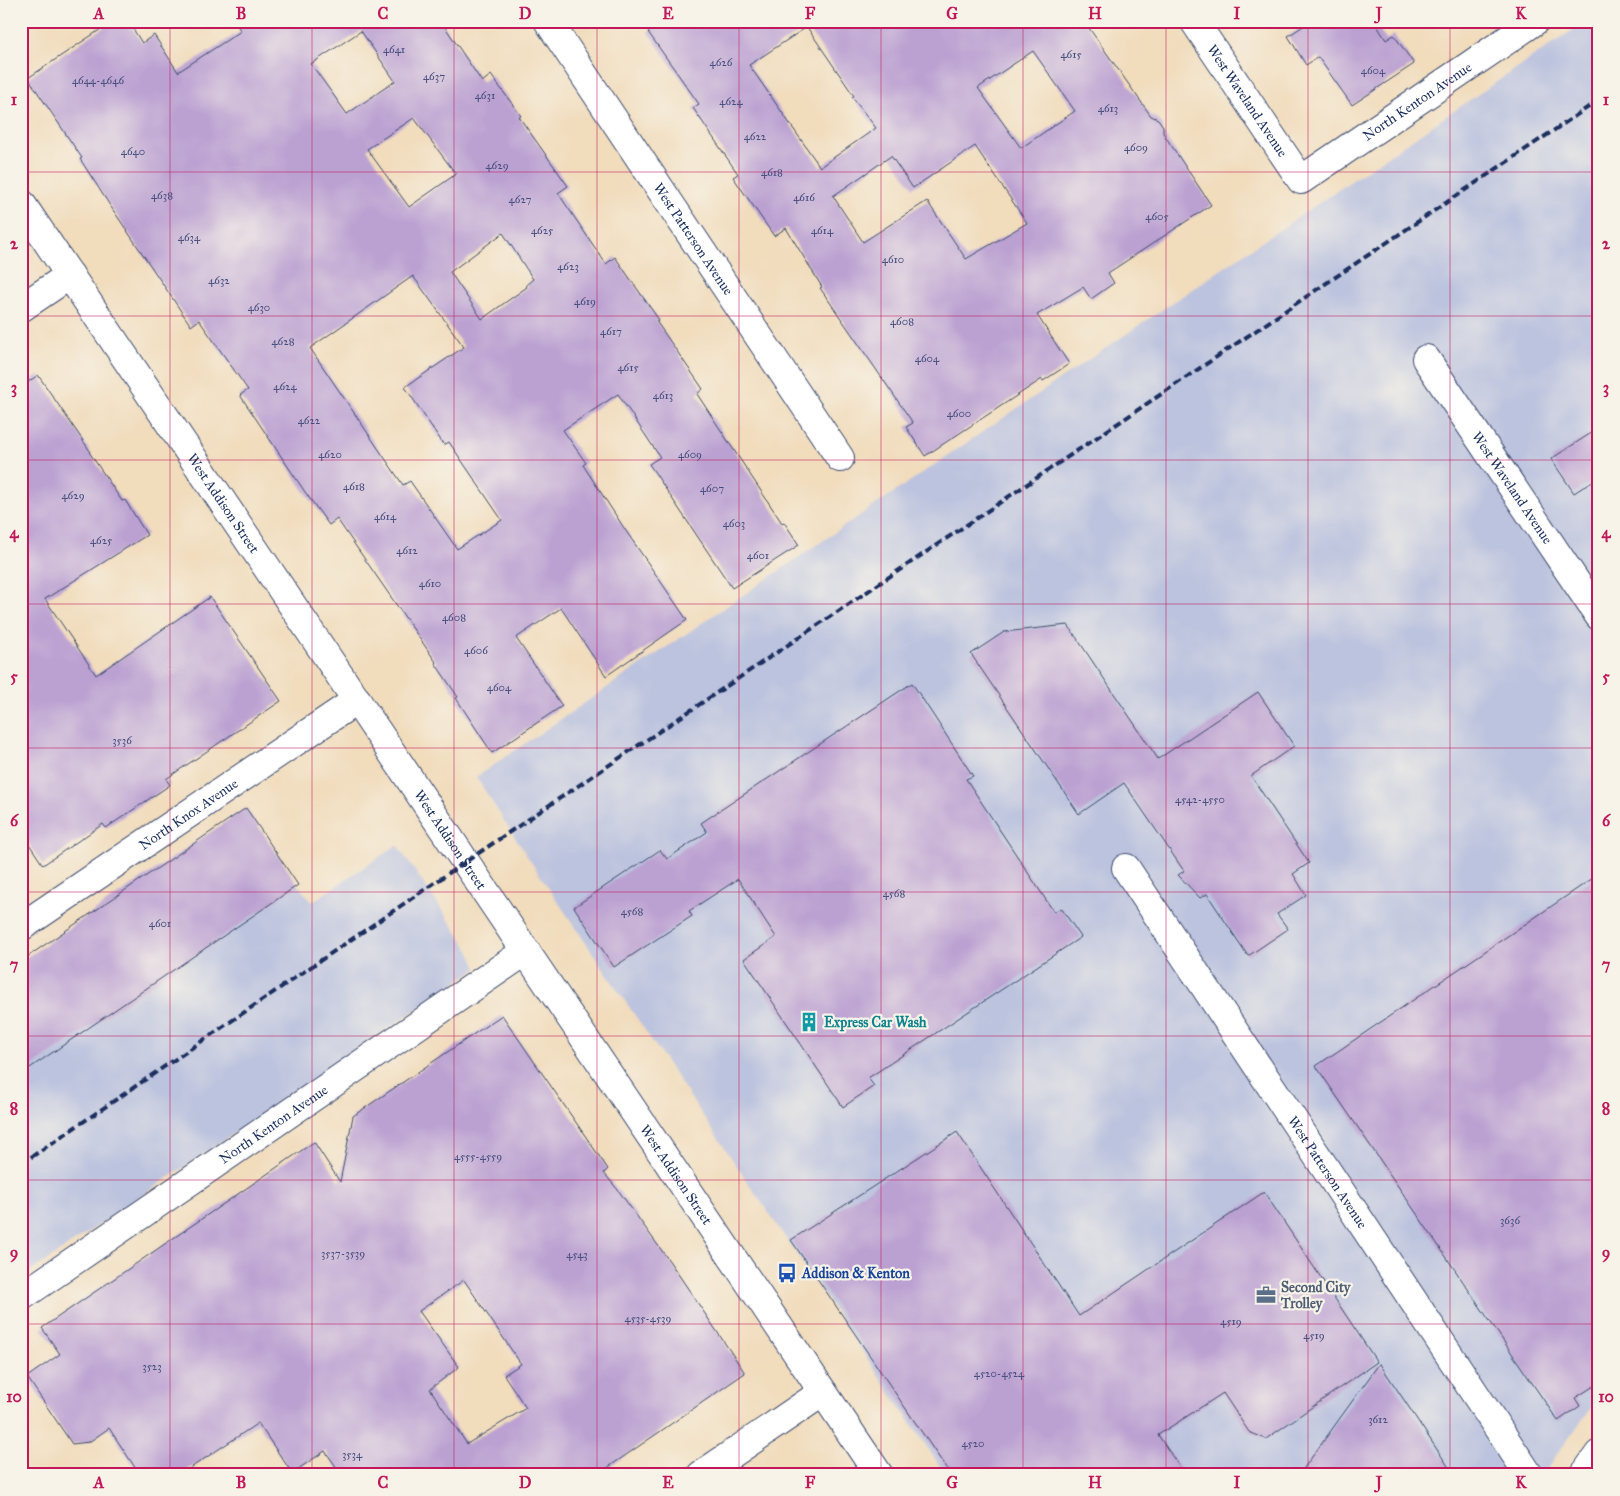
<svg xmlns="http://www.w3.org/2000/svg" width="1620" height="1496" viewBox="0 0 1620 1496" font-family="'IM FELL Great Primer',serif">
<rect width="100%" height="100%" fill="#f7f3e8"/>
<filter id="ink" filterUnits="userSpaceOnUse"><feTurbulence type="fractalNoise" baseFrequency=".02" numOctaves="2"/><feDisplacementMap in="SourceGraphic" scale="10" xChannelSelector="R" yChannelSelector="G"/><feConvolveMatrix kernelMatrix="1 2 1 2 8 2 1 2 1" color-interpolation-filters="sRGB"/></filter>
<filter id="wash" filterUnits="userSpaceOnUse"><feTurbulence type="fractalNoise" baseFrequency=".0096" numOctaves="4" result="noise"/><feDisplacementMap in="SourceGraphic" scale="20" xChannelSelector="R" yChannelSelector="G"/><feGaussianBlur stdDeviation="1.12" result="paint"/><feColorMatrix in="noise" values="0 0 0 0 0 0 0 0 0 0 0 0 0 0 0 0 0 1.4 0 .05"/><feComposite in="paint" operator="in"/></filter>
<g filter="url(#wash)">
<rect width="100%" height="100%" fill="#f1dcbc"/>
<!-- industrial -->
<path fill="#bcc3de" d="M1586,21H1599V1397L1542,1475H946L531,862L476,777Z
M397,845L468,948L477,968L21,1278V1074L298,885L312,902Z"/>
<g id="blocks">
<!-- building -->
<path fill="#bba1d2" fill-rule="evenodd" d="M113,21H128L142,43L154,35L178,72L241,31L234,21H441L482,82L491,75L521,116L519,117L568,186L558,193L606,264L615,257L645,300L659,320L656,321L703,389L697,394L782,523L784,522L799,545L732,588L649,464L660,457L618,394L563,430L586,463L583,465L626,531L687,620L606,676L561,608L516,638L562,706L492,753L456,698L458,697L435,663L436,662L337,519L329,525L305,492L240,395L248,390L199,320L191,326L109,204L80,159L82,158L28,78ZM361,31L395,81L347,114L311,64ZM414,118L456,174L409,207L367,149ZM503,233L533,279L526,285L527,287L482,319L450,272ZM413,276L464,347L405,387L444,445L449,442L502,520L457,549L410,481L403,485L310,348Z
M664,21H1084L1151,116L1158,119L1163,126V133L1211,205L1108,273L1114,283L1091,299L1083,287L1037,315L1069,364L1043,381L1042,379L925,456L906,427L913,423L820,288L822,287L786,228L774,236L733,177L738,174L693,108L699,104L648,32ZM807,27L854,96L852,97L876,128L820,167L749,65ZM1033,51L1075,111L1021,148L978,88ZM975,146L1027,223L966,259L927,201L863,242L833,196L891,156L913,188Z
M1311,21H1374L1386,40L1394,35L1414,64L1352,105L1318,57L1306,65L1288,36Z
M38,375L90,451L89,452L122,501L125,500L147,535L45,599L96,675L210,597L281,701L166,779L170,785L106,828L103,824L43,865L21,832V387Z
M1599,428V477L1574,493L1551,459Z
M1068,625L1158,759L1258,692L1294,746L1251,776L1309,863L1293,874L1306,895L1277,914L1288,929L1248,956L1207,894L1200,898L1178,875L1184,871L1124,783L1079,814L971,654L1004,632Z
M912,683L973,776L966,779L1054,912L1061,908L1081,937L868,1078L874,1086L843,1107L744,959L776,937L738,879L689,911L692,916L614,967L574,907L660,850L667,859L707,832L701,823Z
M246,808L298,885L21,1074V961Z
M1599,874V1383L1575,1398L1580,1406L1558,1421L1316,1066Z
M502,1015L608,1169L604,1173L618,1190L670,1262L745,1373L597,1475H342L325,1451L292,1473L258,1423L180,1475H140L109,1428L89,1442L72,1444L27,1377L60,1354L42,1328L314,1142L340,1182L353,1116ZM464,1280L521,1364L504,1375L526,1408L467,1444L430,1389L459,1367L419,1311Z
M957,1132L1079,1316L1264,1192L1377,1362L1266,1439L1249,1432L1223,1393L1158,1435L1185,1475H951L791,1240Z
M1380,1364L1454,1475H1299L1379,1364Z"/>
</g>
</g>
<g filter="url(#ink)">
<use href="#blocks" fill-opacity="0" stroke="#3b496c" stroke-width="1"/>
<g fill="none" stroke-linecap="round" stroke-linejoin="round">
<defs>
<g id="street">
<path id="s1" d="M548,21L840,458"/>
<path id="s2" d="M1194,21L1301,180L1535,21"/>
<path d="M21,308L70,275"/>
<path id="s3" d="M1426,359L1599,616"/>
<path id="s4" d="M1126,868L1529,1475"/>
<path id="s5" d="M21,927L357,700"/>
<path id="s6" d="M21,1297L526,951"/>
<path d="M701,1475L823,1392"/>
<path d="M1584,1475L1599,1454"/>
</g>
<g id="secondary">
<path id="s7" d="M21,203L879,1475"/>
</g>
</defs>
<!-- street casing -->
<use href="#street" stroke="#3b496c" stroke-width="30"/>
<!-- secondary casing -->
<use href="#secondary" stroke="#3b496c" stroke-width="30"/>
<!-- street -->
<use href="#street" stroke="#fff" stroke-width="28"/>
<!-- secondary -->
<use href="#secondary" stroke="#fff" stroke-width="28"/>
<!-- rail -->
<path stroke="#1b2f5e" stroke-width="4" stroke-dasharray="8 4" stroke-linecap="butt" d="M21,1164L511,831L1599,100"/>
</g>
</g>
<!-- grid -->
<path fill="none" stroke="#c2185b" stroke-width="1" stroke-opacity="0.55" d="M170,21V1475M312,21V1475M454,21V1475M597,21V1475M739,21V1475M881,21V1475M1023,21V1475M1166,21V1475M1308,21V1475M1450,21V1475M21,172H1599M21,316H1599M21,460H1599M21,604H1599M21,748H1599M21,892H1599M21,1036H1599M21,1180H1599M21,1324H1599"/>
<!-- icons -->
<defs>
<symbol id="building-bare" viewBox="-9 -9 18 18"><path d="M-4-6H4V6H1V3H-1V6H-4ZM-2.5-4.3h1.7v1.8h-1.7ZM.8-4.3h1.7v1.8H.8ZM-2.5-1h1.7V.8h-1.7ZM.8-1h1.7V.8H.8Z" fill="#0f9aa8" stroke="#f7f3e8" stroke-width="2.5" paint-order="stroke"/></symbol>
<symbol id="bus-bare" viewBox="-9 -9 18 18"><path d="M-5-6H5V4H4V6H2V4H-2V6H-4V4H-5ZM-3.5-4V0h7V-4ZM-3.5 1.2v1.5H-2V1.2ZM2 1.2v1.5H3.5V1.2Z" fill="#1a4fb4" stroke="#f7f3e8" stroke-width="2.5" paint-order="stroke"/></symbol>
<symbol id="office-bare" viewBox="-9 -9 18 18"><path d="M-6-3h4V-5.5h4V-3h4V5H-6ZM-1-4.5V-3h2v-1.5ZM-6 0V1H6V0Z" fill="#5c6f8a" stroke="#f7f3e8" stroke-width="2.5" paint-order="stroke"/></symbol>
</defs>
<g fill-rule="evenodd">
<use href="#building-bare" x="795" y="1008" width="28" height="28"/>
<use href="#bus-bare" x="773" y="1259" width="28" height="28"/>
<use href="#office-bare" x="1252" y="1281" width="28" height="28"/>
</g>
<g text-anchor="middle" stroke-width="4.5" stroke-linejoin="round" paint-order="stroke">
<!-- number labels -->
<g font-size="11" fill="#434c7b">
<text x="394" y="53">4641</text>
<text x="1071" y="58">4615</text>
<text x="721" y="66">4626</text>
<text x="1373" y="74">4604</text>
<text x="434" y="80">4637</text>
<text x="98" y="84">4644-4646</text>
<text x="485" y="99">4631</text>
<text x="731" y="105">4624</text>
<text x="1108" y="112">4613</text>
<text x="755" y="140">4622</text>
<text x="1136" y="151">4609</text>
<text x="133" y="155">4640</text>
<text x="497" y="169">4629</text>
<text x="772" y="176">4618</text>
<text x="162" y="199">4638</text>
<text x="804" y="201">4616</text>
<text x="520" y="203">4627</text>
<text x="1157" y="220">4605</text>
<text x="542" y="234">4625</text>
<text x="822" y="234">4614</text>
<text x="189" y="241">4634</text>
<text x="893" y="263">4610</text>
<text x="568" y="270">4623</text>
<text x="219" y="284">4632</text>
<text x="585" y="305">4619</text>
<text x="259" y="311">4630</text>
<text x="902" y="325">4608</text>
<text x="611" y="335">4617</text>
<text x="283" y="345">4628</text>
<text x="927" y="362">4604</text>
<text x="628" y="371">4615</text>
<text x="285" y="390">4624</text>
<text x="663" y="399">4613</text>
<text x="959" y="417">4600</text>
<text x="309" y="424">4622</text>
<text x="330" y="458">4620</text>
<text x="690" y="458">4609</text>
<text x="354" y="490">4618</text>
<text x="712" y="492">4607</text>
<text x="73" y="499">4629</text>
<text x="385" y="520">4614</text>
<text x="734" y="527">4603</text>
<text x="101" y="544">4625</text>
<text x="407" y="554">4612</text>
<text x="758" y="559">4601</text>
<text x="430" y="587">4610</text>
<text x="454" y="621">4608</text>
<text x="476" y="654">4606</text>
<text x="499" y="691">4604</text>
<text x="122" y="744">3536</text>
<text x="1200" y="803">4542-4550</text>
<text x="894" y="897">4568</text>
<text x="632" y="915">4568</text>
<text x="160" y="927">4601</text>
<text x="478" y="1160">4555-4559</text>
<text x="1510" y="1224">3636</text>
<text x="343" y="1257">3537-3539</text>
<text x="577" y="1258">4543</text>
<text x="648" y="1322">4535-4539</text>
<text x="1231" y="1325">4519</text>
<text x="1314" y="1339">4519</text>
<text x="152" y="1370">3523</text>
<text x="999" y="1377">4520-4524</text>
<text x="1378" y="1423">3612</text>
<text x="973" y="1447">4520</text>
<text x="352" y="1458">3534</text>
</g>
<!-- street labels -->
<g font-size="14" fill="#1b2f5e" stroke="#f7f3e8">
<text dy="5" stroke="none"><textPath href="#s2" startOffset="96">West Waveland Avenue</textPath></text>
<text dy="5" stroke="none"><textPath href="#s2" startOffset="332">North Kenton Avenue</textPath></text>
<text dy="5" stroke="none"><textPath href="#s1" startOffset="262">West Patterson Avenue</textPath></text>
<text dy="5" stroke="none"><textPath href="#s3" startOffset="155">West Waveland Avenue</textPath></text>
<text dy="5" stroke="none"><textPath href="#s7" startOffset="362">West Addison Street</textPath></text>
<text dy="5" stroke="none"><textPath href="#s5" startOffset="202">North Knox Avenue</textPath></text>
<text dy="5" stroke="none"><textPath href="#s7" startOffset="768">West Addison Street</textPath></text>
<text dy="5" stroke="none"><textPath href="#s6" startOffset="306">North Kenton Avenue</textPath></text>
<text dy="5" stroke="none"><textPath href="#s4" startOffset="365">West Patterson Avenue</textPath></text>
<text dy="5" stroke="none"><textPath href="#s7" startOffset="1172">West Addison Street</textPath></text>
</g>
<!-- culture labels -->
<g font-size="14" font-weight="bold" fill="#0d838f" stroke="#f7f3e8" text-anchor="start">
<text x="824" y="1027">Express Car Wash</text>
</g>
<!-- transit labels -->
<g font-size="14" font-weight="bold" fill="#164399" stroke="#f7f3e8" text-anchor="start">
<text x="802" y="1278">Addison &amp; Kenton</text>
</g>
<!-- service labels -->
<g font-size="14" font-weight="bold" fill="#4e5e75" stroke="#f7f3e8" text-anchor="start">
<text x="1281" y="1292">Second City<tspan x="1281" dy="16">Trolley</tspan></text>
</g>
</g>
<!-- margin -->
<rect width="1620" height="1496" fill="none" stroke="#f7f3e8" stroke-width="55"/>
<rect x="28" y="28" width="1564" height="1440" fill="none" stroke="#c2185b" stroke-width="2"/>
<g font-size="16" text-anchor="middle" font-weight="bold" fill="#c2185b">
<text x="99" y="19">A</text>
<text x="241" y="19">B</text>
<text x="383" y="19">C</text>
<text x="525" y="19">D</text>
<text x="668" y="19">E</text>
<text x="810" y="19">F</text>
<text x="952" y="19">G</text>
<text x="1095" y="19">H</text>
<text x="1237" y="19">I</text>
<text x="1379" y="19">J</text>
<text x="1521" y="19">K</text>
<text x="14" y="105">1</text>
<text x="1606" y="105">1</text>
<text x="14" y="249">2</text>
<text x="1606" y="249">2</text>
<text x="14" y="393">3</text>
<text x="1606" y="393">3</text>
<text x="14" y="538">4</text>
<text x="1606" y="538">4</text>
<text x="14" y="682">5</text>
<text x="1606" y="682">5</text>
<text x="14" y="826">6</text>
<text x="1606" y="826">6</text>
<text x="14" y="970">7</text>
<text x="1606" y="970">7</text>
<text x="14" y="1114">8</text>
<text x="1606" y="1114">8</text>
<text x="14" y="1258">9</text>
<text x="1606" y="1258">9</text>
<text x="14" y="1402">10</text>
<text x="1606" y="1402">10</text>
<text x="99" y="1488">A</text>
<text x="241" y="1488">B</text>
<text x="383" y="1488">C</text>
<text x="525" y="1488">D</text>
<text x="668" y="1488">E</text>
<text x="810" y="1488">F</text>
<text x="952" y="1488">G</text>
<text x="1095" y="1488">H</text>
<text x="1237" y="1488">I</text>
<text x="1379" y="1488">J</text>
<text x="1521" y="1488">K</text>
</g>
</svg>
